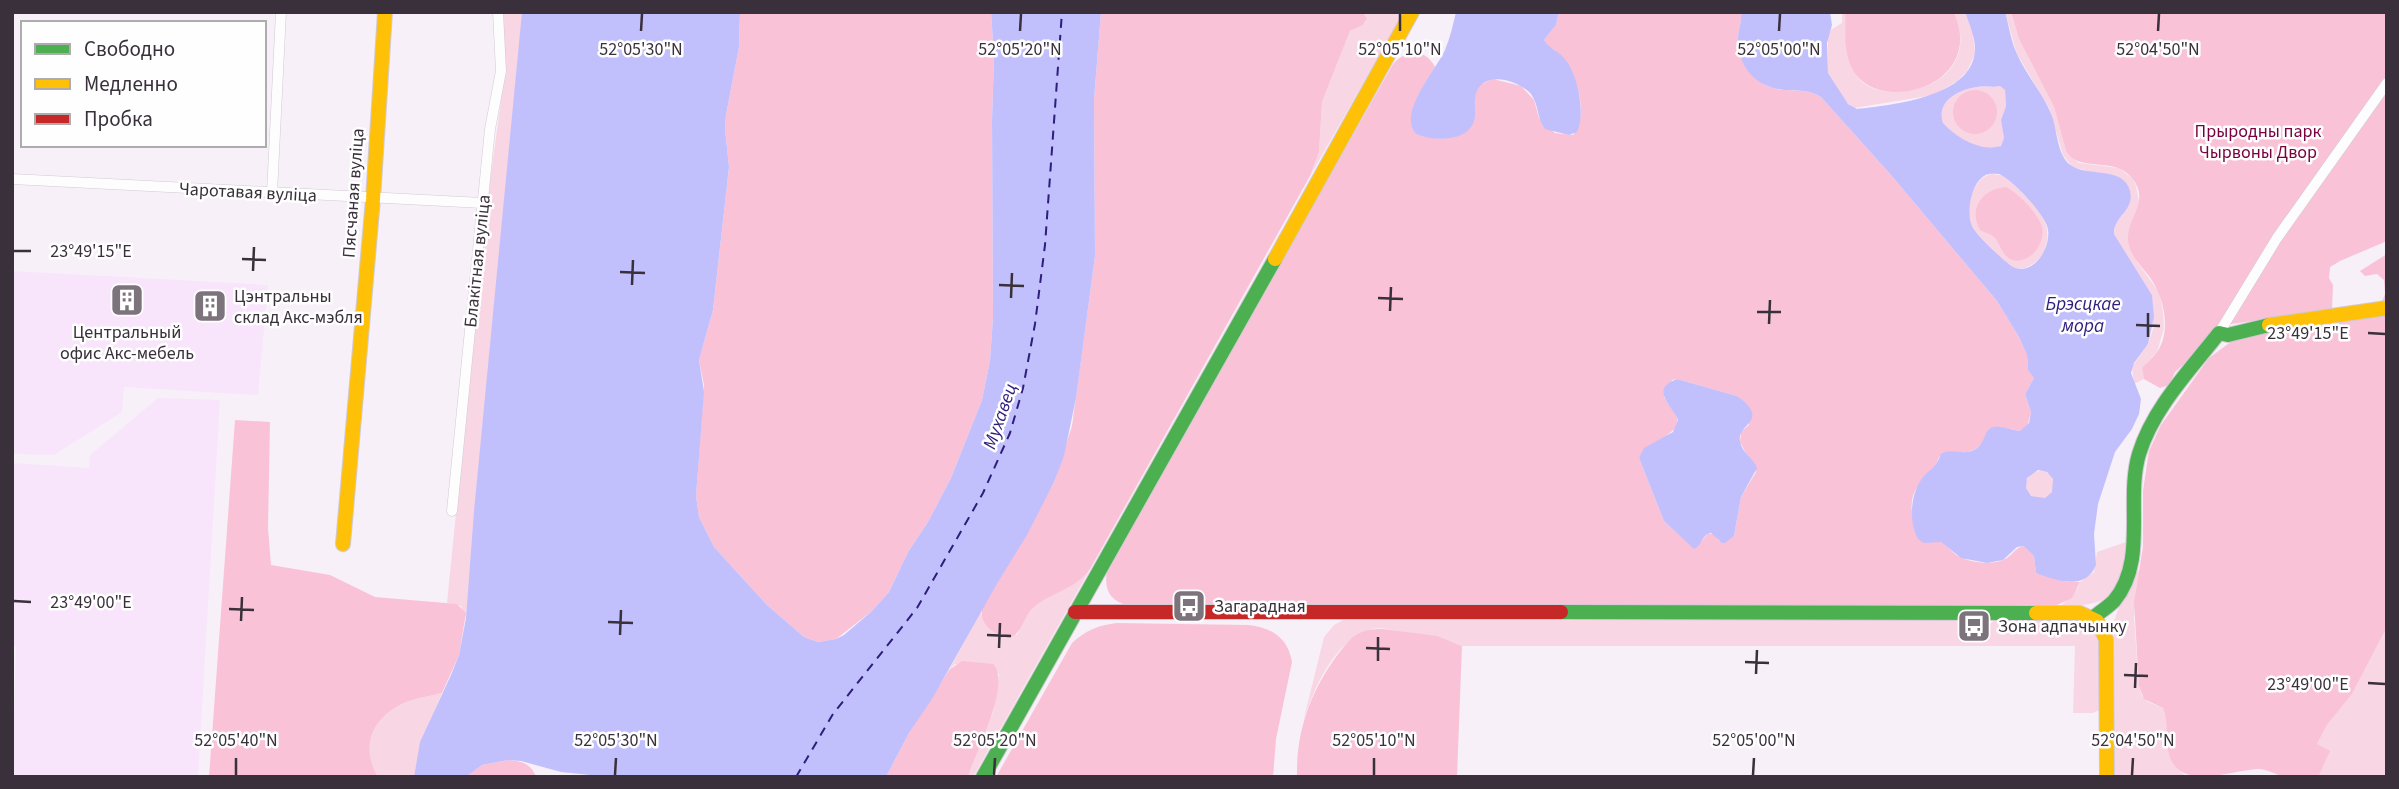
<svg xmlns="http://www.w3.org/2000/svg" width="2399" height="789" viewBox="0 0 2399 789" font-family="'Source Sans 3',sans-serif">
<rect width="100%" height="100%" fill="#f7f0f8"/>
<!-- built -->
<path fill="#f8e5fb" d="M12,271L268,285L258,395L124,387L122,412L54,455L12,454Z
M158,398L220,400L198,777H12L16,647H12V463L89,468L90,455Z"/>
<!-- green -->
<path fill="#f9d6e4" d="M503,12H523L466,618L461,606L447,603L487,204L505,71Z
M1358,12H1404L1310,176L1319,152L1322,102L1350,31L1363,25L1367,20L1364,14Z
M1842,12H1845C1845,31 1847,60 1857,76C1878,110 1988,90 1954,12L1965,13L1973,33L1975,54L1967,71L1957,81L1934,95L1854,108L1845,101L1828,73V35L1832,29L1842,23Z
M2005,12H2011L2019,39L2054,107L2066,151L2079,163L2119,168L2133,179L2136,186L2139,202L2135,217L2137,262L2159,292L2163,311L2164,328L2157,352L2142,368L2144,379L2134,384L2132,367L2148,344L2153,329L2152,295L2114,234L2115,223L2123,215L2085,170L2072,167L2063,155L2049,108L2017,54Z
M2000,86L2005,90L2006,106L2001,120L2004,138L2001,146C1979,152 1957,139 1943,123C1936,101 1958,90 1977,87C1985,85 1992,88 2000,86Z
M1992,174L2006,176L2012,181C2028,200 2054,218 2046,245C2043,257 2036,263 2025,268C2020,269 2019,269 2014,267C2004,263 1976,234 1971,224C1964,208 1974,176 1992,174Z
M2026 485a14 14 0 1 1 28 0a14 14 0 1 1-28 0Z
M2126,542C2123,600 2109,606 2055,606L2062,605L2078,588L2080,582L2094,572L2097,552Z
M2140,568L2136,589L2134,617L2139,686L2142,696L2148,702L2163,708C2173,732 2156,758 2188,777H2111L2114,621L2121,602Z
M1090,569L973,777H968L993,712L999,674L955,664L949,670L982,609L981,614L1017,635C1021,627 1024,617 1031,610C1048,592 1074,590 1090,569Z
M1953,618L1964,627L1983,628L1997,619L2074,618L2090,622L2098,633L2101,648V709L2093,713H2073L2075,646H1462C1443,637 1431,638 1410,634C1399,632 1384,626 1372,629C1334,640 1314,688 1303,722L1324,637L1334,625L1343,620Z
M2387,627V777H2313L2317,744L2327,725L2352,694Z
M442,693L421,742L414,777H378C360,746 372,718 404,703C416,698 430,696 442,693Z"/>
<!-- forest -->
<path fill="#f9c2d7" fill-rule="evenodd" d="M740,12H991L994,56L992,121L993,317L990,361L982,400L951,478L928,522L908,552L889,592L872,611L836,639L818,642L804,637L767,605L714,547L699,517L696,496L704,385L699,360L713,310L729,167L725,129L726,115L739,47Z
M1101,12H1358L1364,14L1367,19L1363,25L1350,31L1322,102L1319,152L1310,176L1090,569C1075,590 1050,592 1032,609C1023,618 1022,634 1009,638C994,634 980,626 982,609L1054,482L1072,426L1095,256L1094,100Z
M1559,12H1741C1742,22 1738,30 1738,39C1738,66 1757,88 1784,90C1798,91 1808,89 1821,97L1891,175L1997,301L2019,337L2027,355L2028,369L2034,378L2025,394L2031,412L2027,427L2020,431L1999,427C1989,435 1980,450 1967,452C1954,455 1955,449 1939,457C1935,471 1923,477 1916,489C1906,507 1915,528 1924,542H1941C1948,546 1952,553 1958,556C1971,563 1994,566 2007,558C2014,553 2016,547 2025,546L2034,556L2036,573L2067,582H2080L2072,598L2055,606L1128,605C1108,601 1103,586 1108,568L1393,64C1406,50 1425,48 1435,67C1419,93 1410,103 1416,134C1436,142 1472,142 1474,114C1475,105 1473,94 1479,87C1482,83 1489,81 1493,79L1521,86L1534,100L1539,118L1555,133L1573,135C1590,113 1577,74 1560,55C1555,49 1548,47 1544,40L1556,25ZM1677,379L1737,396L1744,402L1749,425L1741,432L1740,442L1756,472L1741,497L1734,536L1719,541L1714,534H1708L1694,548L1664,521L1639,458L1677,427C1680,414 1669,408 1664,397L1672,380Z
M1845,12H1954C1987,87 1878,116 1853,70C1843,52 1846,32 1845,12Z
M2011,12H2387V241L2340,261L2330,267L2329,278L2333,285L2332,310L2217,326L2192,357L2175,372L2169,385L2160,388L2144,379L2142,368C2147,362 2153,358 2157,352C2172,331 2164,296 2149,276C2140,265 2129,254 2128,239C2127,217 2151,202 2132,178C2114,155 2080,174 2066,151L2054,107L2019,39Z
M1953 112a22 22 0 1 1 44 0a22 22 0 1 1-44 0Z
M2006,187C2019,194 2038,213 2042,227C2046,244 2028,267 2010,259C2002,255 2000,243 1994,237C1990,233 1985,233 1980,230C1968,208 1983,189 2006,187Z
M2387,254V303L2381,304L2385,294L2384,280L2377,274L2365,276L2360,271Z
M2387,312V627L2352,694L2327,725L2317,744L2330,751L2318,777C2307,777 2295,778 2285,777C2276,775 2267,769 2258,769C2233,770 2187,789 2172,762C2163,745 2170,725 2163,708L2144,699L2139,686L2134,602L2143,547V491L2149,451L2161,425L2209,358L2232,341L2249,334Z
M235,420L270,422L268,528L271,565L330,575L375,597L457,604L466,613L459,655L442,693C430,696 416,698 404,703C372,718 360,746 378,777H209Z
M1117,623L1247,625C1271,627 1288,637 1292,662L1276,739L1273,777H996L1072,643C1086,630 1099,625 1117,623Z
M1383,629L1437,636L1462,646L1457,777H1297C1296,730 1311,691 1338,654C1345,646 1351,636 1362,632C1369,629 1376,629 1383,629Z
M962,661L993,664C1012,683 975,754 968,777H886L909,733L949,670Z
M508,760C521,761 531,763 536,777H466L482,765Z"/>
<!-- water -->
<path fill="#c1c0fd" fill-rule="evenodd" d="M522,12H740L739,47L726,115L725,129L729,167L713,310L699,360L704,392L696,496L699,517L714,547L767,605L804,637L818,642L836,639L844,635L872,611L889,592L908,552L928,522L951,478L982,400L990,361L993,317L992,121L994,56L991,12H1101L1094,100L1095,256L1076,398L1064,456L1054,482L1027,535L998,582L932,699L909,733L886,777H609L561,772L521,761L508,760L482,765L466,777H414L420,742L451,675L459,655L466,618L474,511Z
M1456,12H1559L1556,25L1544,40C1549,48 1558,51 1564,58C1578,73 1586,114 1577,132L1569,135L1545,129C1537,119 1539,105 1531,94C1519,81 1489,71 1478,89C1472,99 1477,111 1474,121C1467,143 1432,141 1416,134C1397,113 1436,70 1445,50C1450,38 1453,25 1456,12Z
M1741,12H1830L1832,25L1827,43L1828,73L1848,104L1857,109C1892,105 1974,97 1975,49C1975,36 1969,24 1965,12H2005C2009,26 2011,41 2017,54C2027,77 2045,95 2053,119C2057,133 2058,154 2069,164C2085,178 2124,165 2130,191C2135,211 2113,216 2114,234L2152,295L2154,317L2148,344L2134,363L2131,373L2141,399L2139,414L2132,429L2115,452L2098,504L2094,534L2096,565C2085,592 2056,580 2036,573L2034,556L2024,546L2017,547L2003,560L1987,563L1961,558L1941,542L1924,543L1918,539C1909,523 1910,496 1921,480C1929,468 1934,472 1941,454C1952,447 1962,456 1974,450C1986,444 1983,432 1991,428C1998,424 2012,430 2020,431L2029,423L2031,412L2025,394L2034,378L2028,370L2027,355L2019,337L1997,301L1891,175L1821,97C1808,89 1798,91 1784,90C1756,87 1738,68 1738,39C1738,30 1742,22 1741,12ZM2000,86L2005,90L2006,106L2001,120L2004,138L2001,146C1980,152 1957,138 1943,123C1936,101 1958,90 1977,87C1985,85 1992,88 2000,86ZM1999,174C2012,179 2047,216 2048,230C2051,249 2031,280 2010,265C2000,257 1978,237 1972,226C1966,213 1971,184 1984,176C1988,173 1994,174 1999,174ZM2038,470L2047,472L2053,479L2052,492L2045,498L2031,496L2026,488L2027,478Z
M1677,379L1737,396C1772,421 1736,424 1740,441C1742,454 1754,458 1757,468L1741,497L1734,536L1725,543H1722L1711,533C1701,535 1702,546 1694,549L1664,521L1639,458L1644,448L1673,432L1678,420C1672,405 1649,389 1677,379Z"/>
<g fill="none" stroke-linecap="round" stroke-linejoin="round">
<!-- ferry -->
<path stroke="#2e1d7b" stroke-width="2" stroke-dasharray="9 7" stroke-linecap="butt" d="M796,777L833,714L917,608L983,493L1010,433L1023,388L1035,324L1045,245L1062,12"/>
<defs>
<path id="street" d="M12,179L483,203
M272,193L281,12
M2219,333L2277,238L2387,83
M452,511L490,129L501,71L498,12"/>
<path id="fast" d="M1561,612L2036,613
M2093,618C2100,612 2108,607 2114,601C2148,560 2125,501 2139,454C2153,408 2190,370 2219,333L2228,335L2269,325
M983,777L1275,259"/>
<path id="slow" d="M1275,259L1412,12
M2269,325L2387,308
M343,544L373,199L385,12
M2036,613H2080L2097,621L2106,639L2107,777"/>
<path id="jam" d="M1075,612H1561"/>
</defs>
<!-- street casing -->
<use href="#street" stroke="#d1cad3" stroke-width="11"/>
<!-- fast casing -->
<use href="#fast" stroke="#d1cad3" stroke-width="16"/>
<!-- slow casing -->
<use href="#slow" stroke="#d1cad3" stroke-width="16"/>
<!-- jam casing -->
<use href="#jam" stroke="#d1cad3" stroke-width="16"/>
<!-- street -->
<use href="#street" stroke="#fefdfe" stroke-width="10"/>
<!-- fast -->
<use href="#fast" stroke="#4caf50" stroke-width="14"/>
<!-- slow -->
<use href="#slow" stroke="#ffc107" stroke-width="14"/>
<!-- jam -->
<use href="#jam" stroke="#c62828" stroke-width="14"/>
</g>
<!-- ticks -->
<path fill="none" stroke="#39303b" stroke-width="2.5" d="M641,31L642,14M1020,31L1021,14M1400,31V14M1779,31L1780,14M2158,31L2159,14M14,251H31M242,259L266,260M253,271L254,247M620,272L645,273M632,285L633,260M999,285L1024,286M1011,298L1012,273M1378,298L1403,299M1390,311L1391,287M1757,312H1781M1769,324L1770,300M2136,325L2160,326M2368,333L2385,334M2148,337V313M14,601L31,602M229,609L254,610M241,621L242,597M608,622L633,623M620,635L621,610M987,635L1011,636M999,648L1000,623M1366,648L1390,649M1378,661V637M1745,662L1769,663M1756,674L1757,650M2124,675L2148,676M2368,683L2385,684M2135,688L2136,663M236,775V758M615,775L616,758M994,775L995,758M1374,775V758M1753,775L1754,758M2132,775L2133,758"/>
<!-- icons -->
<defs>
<symbol id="building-square" viewBox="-11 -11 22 22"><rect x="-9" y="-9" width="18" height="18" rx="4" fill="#7c737d" stroke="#fefefe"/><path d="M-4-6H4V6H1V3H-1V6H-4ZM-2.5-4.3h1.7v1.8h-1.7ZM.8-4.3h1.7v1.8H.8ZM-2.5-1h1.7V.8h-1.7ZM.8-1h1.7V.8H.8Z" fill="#fff"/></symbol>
<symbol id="bus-square" viewBox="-11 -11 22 22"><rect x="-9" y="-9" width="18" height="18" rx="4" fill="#7c737d" stroke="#fefefe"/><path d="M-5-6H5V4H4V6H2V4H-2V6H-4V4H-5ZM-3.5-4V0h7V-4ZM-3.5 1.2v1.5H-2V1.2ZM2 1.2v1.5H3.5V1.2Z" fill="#fff"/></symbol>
</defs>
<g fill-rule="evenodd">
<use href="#building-square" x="108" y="281" width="38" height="38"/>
<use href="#building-square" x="191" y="287" width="38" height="38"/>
<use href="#bus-square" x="1170" y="587" width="38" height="38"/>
<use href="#bus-square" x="1955" y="607" width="38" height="38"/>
</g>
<g text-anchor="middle" stroke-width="5" stroke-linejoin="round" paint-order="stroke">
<!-- park labels -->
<g font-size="18" fill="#77023f" stroke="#fefefe">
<text x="2258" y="137">Прыродны парк<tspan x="2258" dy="21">Чырвоны Двор</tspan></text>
</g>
<!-- street labels -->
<g font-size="18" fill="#39303b" stroke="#fefefe">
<text transform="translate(248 192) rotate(3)" y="6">Чаротавая вуліца</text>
<text transform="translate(353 193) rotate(-86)" y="6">Пясчаная вуліца</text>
<text transform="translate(477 261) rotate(-84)" y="6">Блакітная вуліца</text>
</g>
<!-- poi labels -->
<g font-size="18" fill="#39303b" stroke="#fefefe" text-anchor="start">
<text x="234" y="302">Цэнтральны<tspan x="234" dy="21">склад Акс-мэбля</tspan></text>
<text x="127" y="338" text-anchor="middle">Центральный<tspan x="127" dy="21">офис Акс-мебель</tspan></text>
<text x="1214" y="612">Загарадная</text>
<text x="1998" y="632">Зона адпачынку</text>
</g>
<!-- water labels -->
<g font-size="19" font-style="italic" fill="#2e1d7b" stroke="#fefefe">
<text x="2083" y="310">Брэсцкае<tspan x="2083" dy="22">мора</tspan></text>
<text transform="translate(999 416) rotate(-71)" y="7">Мухавец</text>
</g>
</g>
<g font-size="18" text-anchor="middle" fill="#39303b" stroke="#fefefe" stroke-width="5" stroke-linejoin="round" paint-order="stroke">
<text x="641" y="55">52°05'30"N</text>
<text x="1020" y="55">52°05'20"N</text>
<text x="1400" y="55">52°05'10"N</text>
<text x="1779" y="55">52°05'00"N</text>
<text x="2158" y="55">52°04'50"N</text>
<text x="91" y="257">23°49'15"E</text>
<text x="2308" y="339">23°49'15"E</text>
<text x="91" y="608">23°49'00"E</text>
<text x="2308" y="690">23°49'00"E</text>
<text x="236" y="746">52°05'40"N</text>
<text x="616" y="746">52°05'30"N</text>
<text x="995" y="746">52°05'20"N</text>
<text x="1374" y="746">52°05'10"N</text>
<text x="1754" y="746">52°05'00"N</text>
<text x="2133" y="746">52°04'50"N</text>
</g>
<!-- border -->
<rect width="2399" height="789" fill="none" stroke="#39303b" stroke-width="28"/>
<!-- legend -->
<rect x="21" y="21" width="245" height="126" fill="#fefefe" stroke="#afacb0" stroke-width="2"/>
<rect x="35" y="44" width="35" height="10" fill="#4caf50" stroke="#afacb0" stroke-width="2"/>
<text x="84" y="56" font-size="21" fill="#39303b">Свободно</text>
<rect x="35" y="79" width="35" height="10" fill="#ffc107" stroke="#afacb0" stroke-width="2"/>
<text x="84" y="91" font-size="21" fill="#39303b">Медленно</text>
<rect x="35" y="114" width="35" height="10" fill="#c62828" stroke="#afacb0" stroke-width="2"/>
<text x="84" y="126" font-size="21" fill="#39303b">Пробка</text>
</svg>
